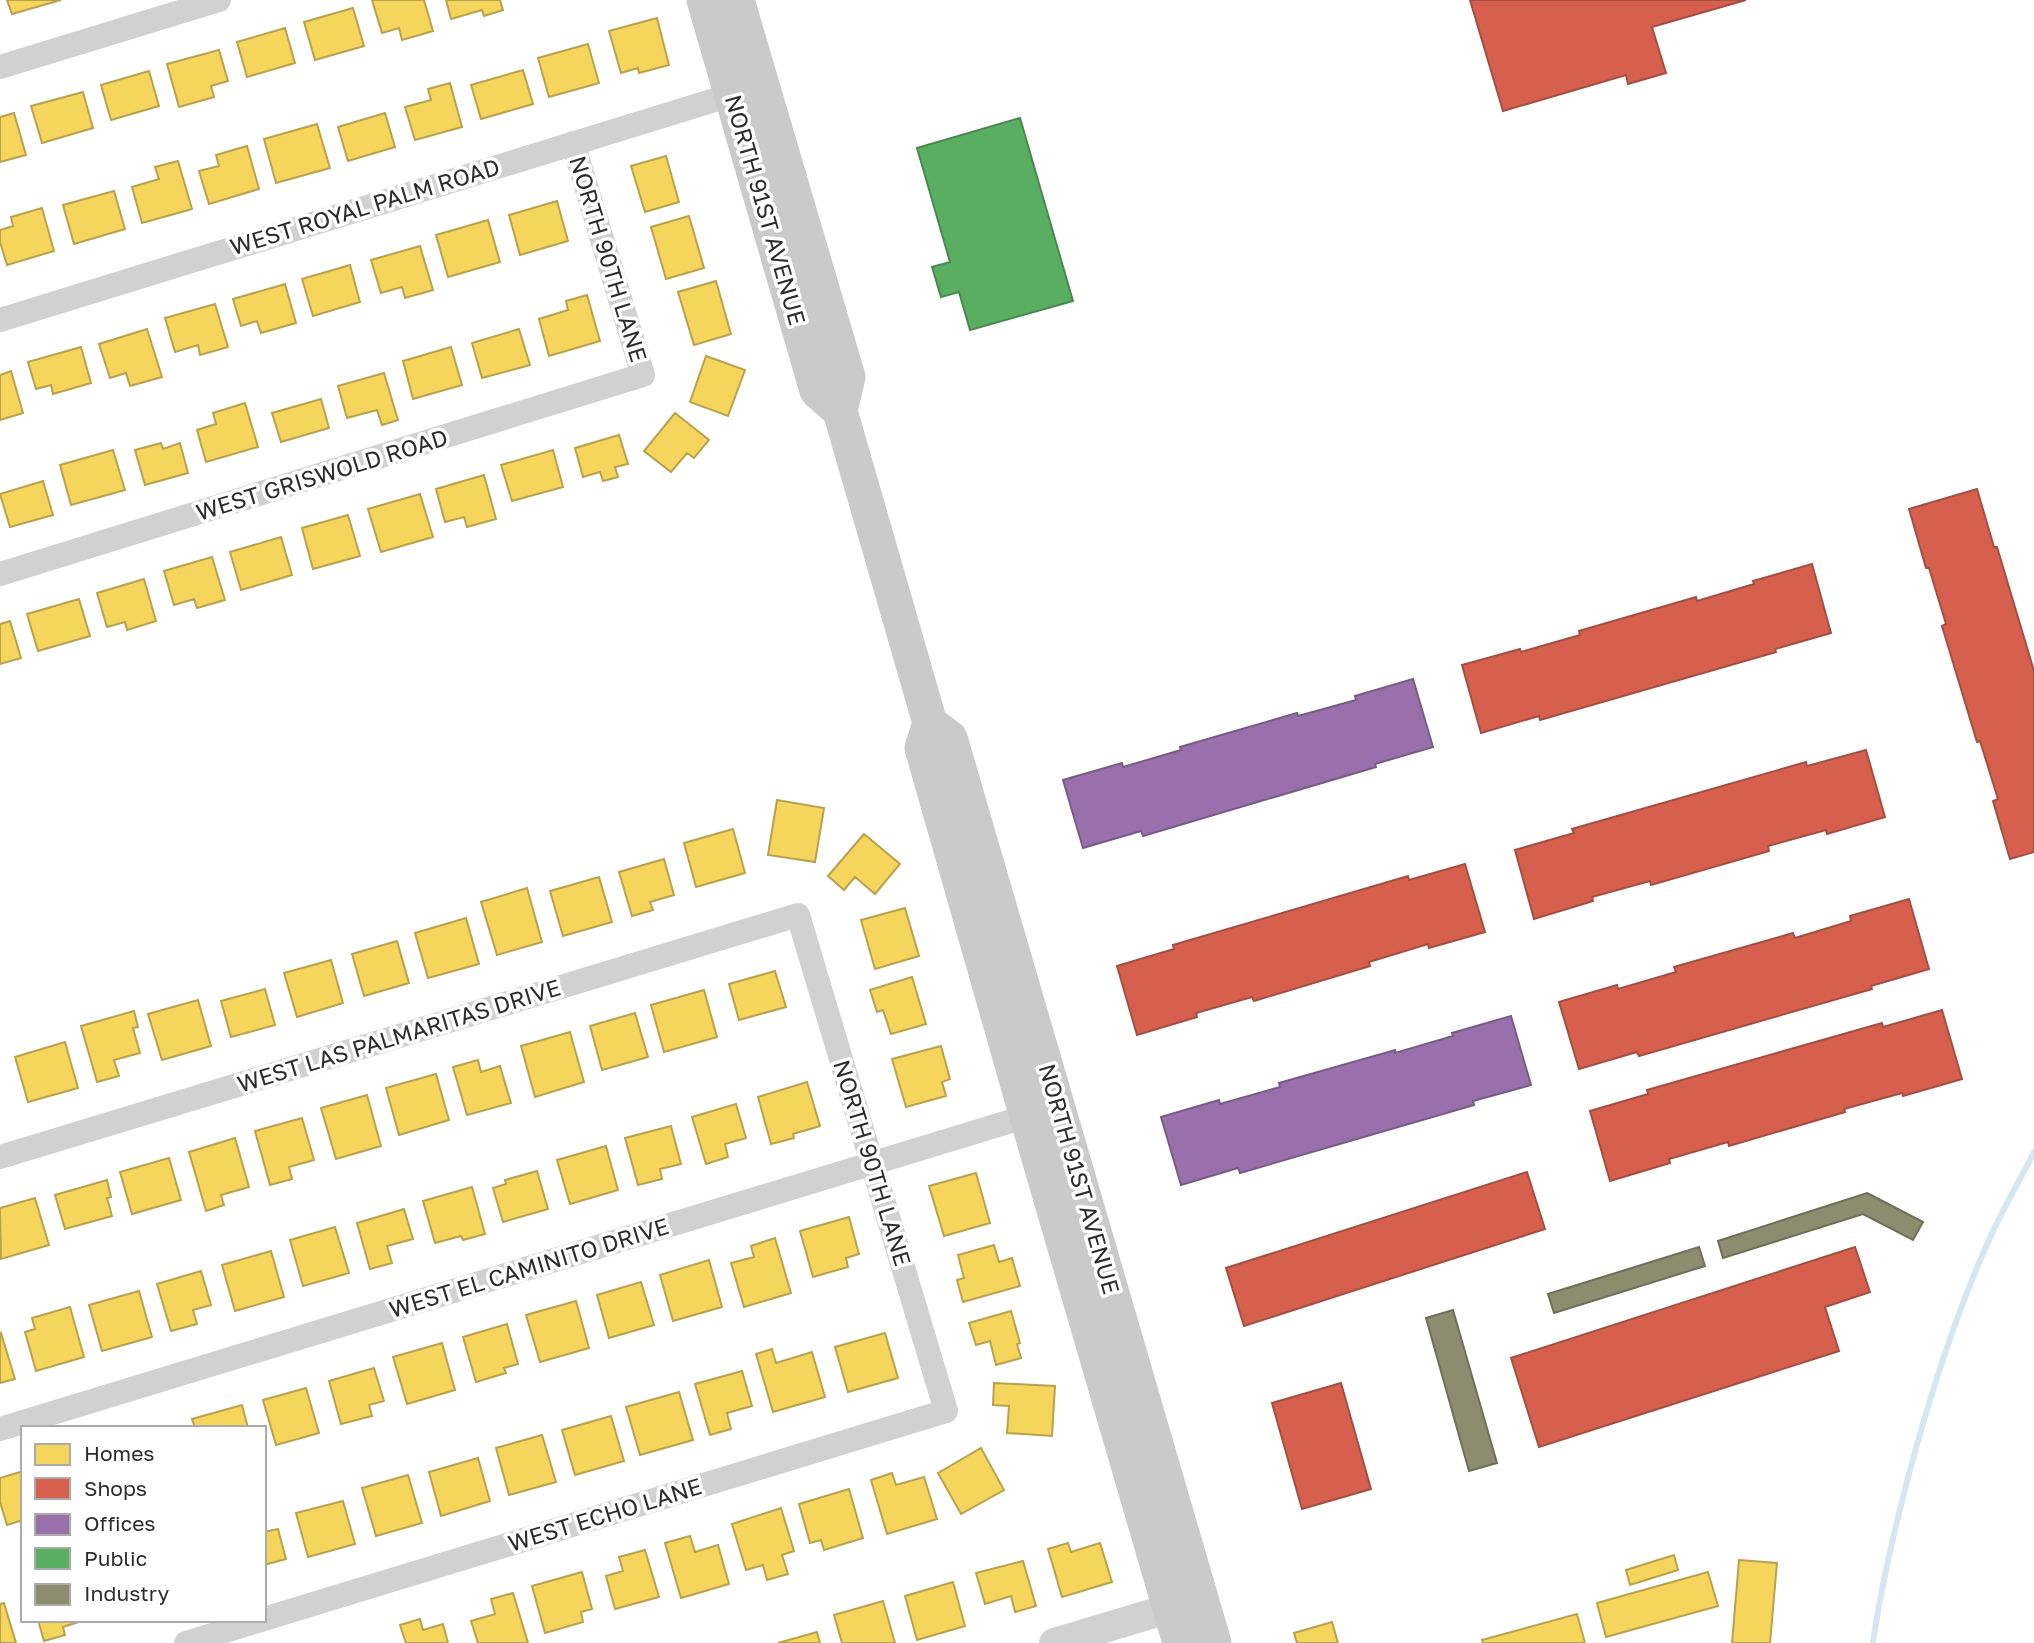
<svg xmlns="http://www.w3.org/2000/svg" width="2034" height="1643" viewBox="0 0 2034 1643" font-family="'Golos Text',sans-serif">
<rect width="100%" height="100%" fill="#fff"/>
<!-- homes -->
<path fill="#f6d55c" stroke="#b9a24e" stroke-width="2" d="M7,0H61L12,14Z
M372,0H424L433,31L402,40L399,28L382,33Z
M446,0H500L503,10L484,16L482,10L451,19Z
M353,8L364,46L315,60L304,22Z
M657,18L669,65L639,73L638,68L621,73L609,31Z
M285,28L295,63L247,77L237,42Z
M588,44L599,83L549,97L538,58Z
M219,50L228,81L211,86L214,97L179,107L167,64Z
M523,70L533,104L481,119L471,85Z
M149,71L159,106L111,120L101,85Z
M450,83L462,127L415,140L405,107L431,100L428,89Z
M83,92L93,128L42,143L31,106Z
M14,113L26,155L0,162V117Z
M385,113L395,147L348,161L338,127Z
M317,124L330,168L276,183L264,139Z
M247,146L259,189L209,204L199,171L219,166L216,155Z
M666,156L679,202L645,212L631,166Z
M178,161L192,209L142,223L132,187L159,179L155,167Z
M114,191L125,229L74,244L63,205Z
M557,201L568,241L520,255L509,215Z
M42,208L54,251L7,265L0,242V230L13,226L11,217Z
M689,216L704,268L666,279L651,227Z
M488,220L500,262L448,277L436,235Z
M420,246L433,290L405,298L402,287L381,293L371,260Z
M350,265L360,302L313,316L302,279Z
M716,281L731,334L694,345L678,292Z
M285,284L296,323L261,333L257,321L241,326L233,299Z
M587,295L600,341L549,356L539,319L568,310L566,301Z
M215,304L228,347L200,355L198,345L175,352L165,318Z
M147,329L162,377L130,386L126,373L110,378L99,344Z
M519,329L530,365L482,378L472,343Z
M81,347L91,383L53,394L51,385L36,389L28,362Z
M451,347L462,385L413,399L403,361Z
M706,356L745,370L728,416L690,402Z
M11,371L23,413L0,420V375Z
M384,373L398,420L382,425L377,410L347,418L338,386Z
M321,399L329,428L281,442L272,413Z
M245,403L258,447L206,462L197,430L216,424L213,413Z
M675,413L709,440L694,458L687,453L671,472L644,451Z
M619,435L628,464L615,467L618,477L603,481L600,472L583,477L575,448Z
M161,443L163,449L180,443L188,473L145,485L135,450Z
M113,450L125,490L71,505L60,465Z
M553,450L563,487L512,501L501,465Z
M484,475L496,519L467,527L464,517L445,522L436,489Z
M43,481L53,515L10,527L0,494Z
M420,494L433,537L381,552L368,509Z
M348,515L360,556L313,569L302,528Z
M281,537L292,575L241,590L230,552Z
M212,557L225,600L197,608L194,599L174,605L164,571Z
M144,579L156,621L127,630L125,622L107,627L97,593Z
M79,599L90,636L38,651L27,614Z
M10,621L21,658L0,664V624Z
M777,800L824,808L815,862L768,855Z
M733,829L745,873L696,887L684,843Z
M864,834L900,864L875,894L855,877L844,890L828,876Z
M664,859L674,895L650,902L653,910L632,916L619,872Z
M599,877L612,922L563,936L550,891Z
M527,888L542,942L497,955L481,902Z
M905,908L919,956L875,969L861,920Z
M466,918L479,964L428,978L415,933Z
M397,941L409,983L364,996L352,954Z
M331,960L343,1003L297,1017L284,973Z
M775,971L786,1007L739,1020L729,984Z
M912,977L926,1024L891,1034L883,1010L877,1012L870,990Z
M265,989L275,1025L231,1037L221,1001Z
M704,990L717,1037L664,1052L651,1005Z
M198,1000L211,1046L162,1060L148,1014Z
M134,1011L138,1027L133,1028L140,1053L114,1060L119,1076L97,1082L81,1026Z
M635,1013L648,1057L602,1070L590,1026Z
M570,1032L584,1082L535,1097L521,1046Z
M65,1042L78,1088L28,1102L15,1057Z
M941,1046L950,1079L942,1082L946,1096L906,1107L892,1059Z
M478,1060L481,1072L500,1066L511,1103L467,1115L453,1067Z
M436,1074L449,1120L399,1135L386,1088Z
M807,1082L820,1126L793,1134L794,1138L771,1144L758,1097Z
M367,1095L381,1146L336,1159L321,1108Z
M736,1104L746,1138L725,1144L728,1157L706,1164L692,1117Z
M302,1118L314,1160L289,1167L292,1179L270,1185L255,1131Z
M671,1126L681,1164L660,1169L662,1179L638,1185L625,1138Z
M235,1138L249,1187L221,1195L224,1205L206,1211L189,1152Z
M606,1146L618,1190L570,1204L557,1160Z
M169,1158L181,1200L132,1214L120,1172Z
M537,1171L548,1209L503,1222L493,1188L506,1184L505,1180Z
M976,1173L990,1223L944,1236L929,1186Z
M107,1180L111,1197L107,1198L112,1216L65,1229L55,1195Z
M472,1187L485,1234L463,1240L461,1236L435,1243L423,1201Z
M35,1198L49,1245L1,1259L0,1208Z
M404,1209L413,1239L387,1246L392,1263L370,1269L357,1223Z
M849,1217L859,1254L846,1258L848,1267L813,1277L800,1231Z
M335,1227L349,1273L303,1286L290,1240Z
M775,1238L791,1293L744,1307L731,1263L754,1257L751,1246Z
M994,1245L999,1262L1012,1258L1020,1286L963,1302L957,1280L964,1278L958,1255Z
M271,1251L284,1297L235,1311L222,1265Z
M709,1260L722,1307L673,1321L660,1275Z
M201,1271L211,1305L193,1310L197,1324L171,1331L157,1284Z
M641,1282L654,1325L609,1338L597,1295Z
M139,1291L152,1337L102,1351L89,1305Z
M576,1301L589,1348L540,1362L526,1315Z
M70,1307L84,1357L36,1371L25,1332L35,1329L32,1318Z
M1011,1311L1020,1343L1017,1344L1021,1358L996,1365L990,1341L976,1345L969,1323Z
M507,1324L518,1364L504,1368L506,1373L476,1382L463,1337Z
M1,1333L15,1379L0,1383V1334Z
M885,1333L898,1378L848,1392L835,1347Z
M442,1343L455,1390L407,1404L393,1357Z
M772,1349L776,1363L812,1352L825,1397L773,1412L756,1354Z
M374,1368L384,1401L369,1405L372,1416L341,1424L329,1381Z
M742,1371L752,1406L727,1413L731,1429L710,1435L695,1384Z
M994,1383L1055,1386L1052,1436L1007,1433L1009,1406L993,1405Z
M306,1388L319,1433L276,1445L263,1400Z
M679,1392L693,1440L640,1455L626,1407Z
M242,1405L248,1428H195L192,1419Z
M611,1416L624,1461L575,1475L562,1430Z
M542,1435L556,1482L509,1495L496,1448Z
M981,1448L1004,1490L961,1514L938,1473Z
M478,1458L490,1501L441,1516L429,1472Z
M23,1471V1520L7,1525L0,1502V1478Z
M892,1473L896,1485L924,1477L937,1519L887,1534L871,1480Z
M408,1475L422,1523L376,1536L362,1488Z
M849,1489L863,1538L824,1550L821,1540L810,1543L799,1504Z
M343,1501L355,1544L308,1557L296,1513Z
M781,1508L794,1551L782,1555L788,1574L767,1580L763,1565L746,1570L732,1524Z
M278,1529L286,1559L264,1565V1532Z
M690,1536L695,1552L718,1545L729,1584L681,1598L665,1543Z
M1068,1543L1071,1552L1100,1543L1112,1582L1062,1597L1048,1549Z
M645,1550L659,1597L615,1609L606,1576L623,1571L619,1557Z
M1674,1555L1678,1570L1630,1585L1626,1570Z
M1739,1560L1777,1563L1770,1643H1732Z
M1023,1561L1036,1606L1015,1612L1011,1596L985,1604L976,1573Z
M582,1572L592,1609L581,1612L583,1622L545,1633L532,1586Z
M1708,1572L1718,1606L1606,1637L1597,1603Z
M953,1582L965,1626L917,1640L905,1596Z
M513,1593L528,1643H478L471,1621L495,1614L491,1599Z
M883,1601L895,1643H842L834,1615Z
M4,1603L16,1643H0V1604Z
M1577,1614L1585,1643H1483L1482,1640Z
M420,1619L423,1630L443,1624L448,1643H406L400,1625Z
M38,1620H85L63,1627L65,1635L44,1641Z
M1332,1622L1338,1643H1297L1294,1633Z
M817,1632L820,1643H778Z"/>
<!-- shops -->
<path fill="#d6604d" stroke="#a35043" stroke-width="2" d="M1470,0H1746L1652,27L1666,73L1628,84L1626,75L1503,111Z
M1977,489L1994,547H1997L2034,671V852L2010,859L1993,801L1998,799L1980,741L1977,742L1942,626L1946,624L1929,568H1926L1909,509Z
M1812,564L1831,633L1775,649L1776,652L1540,720L1539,716L1481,733L1462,665L1520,649L1521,652L1580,635L1579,631L1696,597L1697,601L1754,584L1753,581Z
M1866,750L1885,817L1827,834L1826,830L1768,846L1769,851L1651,885L1650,881L1592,897L1593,901L1534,919L1515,850L1574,833L1572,829L1806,762L1807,766Z
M1465,864L1485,932L1429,948L1428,944L1369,962L1370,966L1254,1001L1252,997L1196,1013L1197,1017L1137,1035L1117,966L1174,949L1173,945L1408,876L1409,880Z
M1909,899L1929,969L1871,986L1872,989L1639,1056L1637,1052L1579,1069L1559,1002L1617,985L1618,989L1676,972L1674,967L1793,933L1795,938L1851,921L1850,916Z
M1942,1010L1962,1079L1903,1096L1902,1093L1844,1109L1845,1112L1729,1146L1728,1142L1669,1159L1670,1163L1610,1181L1590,1111L1648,1094L1647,1090L1882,1023L1883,1027Z
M1527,1172L1545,1229L1244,1326L1226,1268Z
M1855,1247L1870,1292L1825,1307L1839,1351L1539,1447L1511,1358Z
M1341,1383L1371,1489L1302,1509L1272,1403Z"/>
<!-- offices -->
<path fill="#9970ab" stroke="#785c85" stroke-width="2" d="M1413,679L1433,747L1375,764L1376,767L1143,836L1141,831L1083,848L1063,780L1122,763L1123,767L1181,750L1180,747L1297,713L1298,716L1356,700L1355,696Z
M1511,1016L1531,1085L1473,1101L1474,1105L1240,1173L1238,1168L1181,1185L1161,1117L1219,1100L1220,1104L1280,1087L1279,1083L1395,1050V1053L1453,1036L1452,1033Z"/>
<!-- public -->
<path fill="#5aae61" stroke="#4c8751" stroke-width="2" d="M1020,118L1073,301L970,330L959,292L941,297L932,267L950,262L917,148Z"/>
<!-- industry -->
<path fill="#8c8c6e" stroke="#6f6f5a" stroke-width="2" d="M1867,1193L1923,1222L1913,1240L1863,1214L1723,1258L1718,1241Z
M1699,1247L1705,1266L1554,1313L1548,1294Z
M1453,1310L1497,1463L1469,1471L1426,1318Z"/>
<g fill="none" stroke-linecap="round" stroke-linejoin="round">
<!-- stream -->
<path stroke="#d4e7f2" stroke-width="6" d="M1873,1643C1881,1585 1895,1527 1910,1470C1931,1392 1955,1316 1988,1242C2001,1212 2019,1182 2034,1152"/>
<!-- minor -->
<path stroke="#d1d1d1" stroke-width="24" d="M0,67L219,0
M0,320L731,95
M0,574L643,375L573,143
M0,1157L798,915L946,1411L264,1619
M0,1429L1041,1112
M186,1643L261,1620"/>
<!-- tertiary -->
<path stroke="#d1d1d1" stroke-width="30" d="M1054,1643L1191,1602"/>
<!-- secondary -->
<path stroke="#cacaca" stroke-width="35" d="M704,0L817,391L840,411
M737,0L848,377L840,411L930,723L922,748L1027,1117L1180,1643
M930,723L950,738L1214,1643"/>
</g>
<g text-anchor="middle" stroke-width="7" stroke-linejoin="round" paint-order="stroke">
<!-- street labels -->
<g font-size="23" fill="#2c2c2c" stroke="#fff">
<text transform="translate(365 207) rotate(-17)" y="8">WEST ROYAL PALM ROAD</text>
<text transform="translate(765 210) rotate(74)" y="8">NORTH 91ST AVENUE</text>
<text transform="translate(608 259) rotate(73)" y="8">NORTH 90TH LANE</text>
<text transform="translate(322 475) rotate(-17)" y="8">WEST GRISWOLD ROAD</text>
<text transform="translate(399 1036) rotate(-17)" y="8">WEST LAS PALMARITAS DRIVE</text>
<text transform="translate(872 1163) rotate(73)" y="8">NORTH 90TH LANE</text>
<text transform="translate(1079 1179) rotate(74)" y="8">NORTH 91ST AVENUE</text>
<text transform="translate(529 1268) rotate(-17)" y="8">WEST EL CAMINITO DRIVE</text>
<text transform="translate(605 1515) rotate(-17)" y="8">WEST ECHO LANE</text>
</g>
</g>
<!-- legend -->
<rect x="21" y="1426" width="245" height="196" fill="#ffffff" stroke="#ababab" stroke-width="2"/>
<rect x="35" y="1444" width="35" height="21" fill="#f6d55c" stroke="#ababab" stroke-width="2"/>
<text x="84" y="1461" font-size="21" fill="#2c2c2c">Homes</text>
<rect x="35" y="1478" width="35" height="21" fill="#d6604d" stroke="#ababab" stroke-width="2"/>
<text x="84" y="1496" font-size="21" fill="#2c2c2c">Shops</text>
<rect x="35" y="1514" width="35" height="21" fill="#9970ab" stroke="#ababab" stroke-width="2"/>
<text x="84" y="1531" font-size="21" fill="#2c2c2c">Offices</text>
<rect x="35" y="1548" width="35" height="21" fill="#5aae61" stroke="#ababab" stroke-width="2"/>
<text x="84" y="1566" font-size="21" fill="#2c2c2c">Public</text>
<rect x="35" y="1584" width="35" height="21" fill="#8c8c6e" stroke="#ababab" stroke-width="2"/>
<text x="84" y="1601" font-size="21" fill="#2c2c2c">Industry</text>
</svg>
